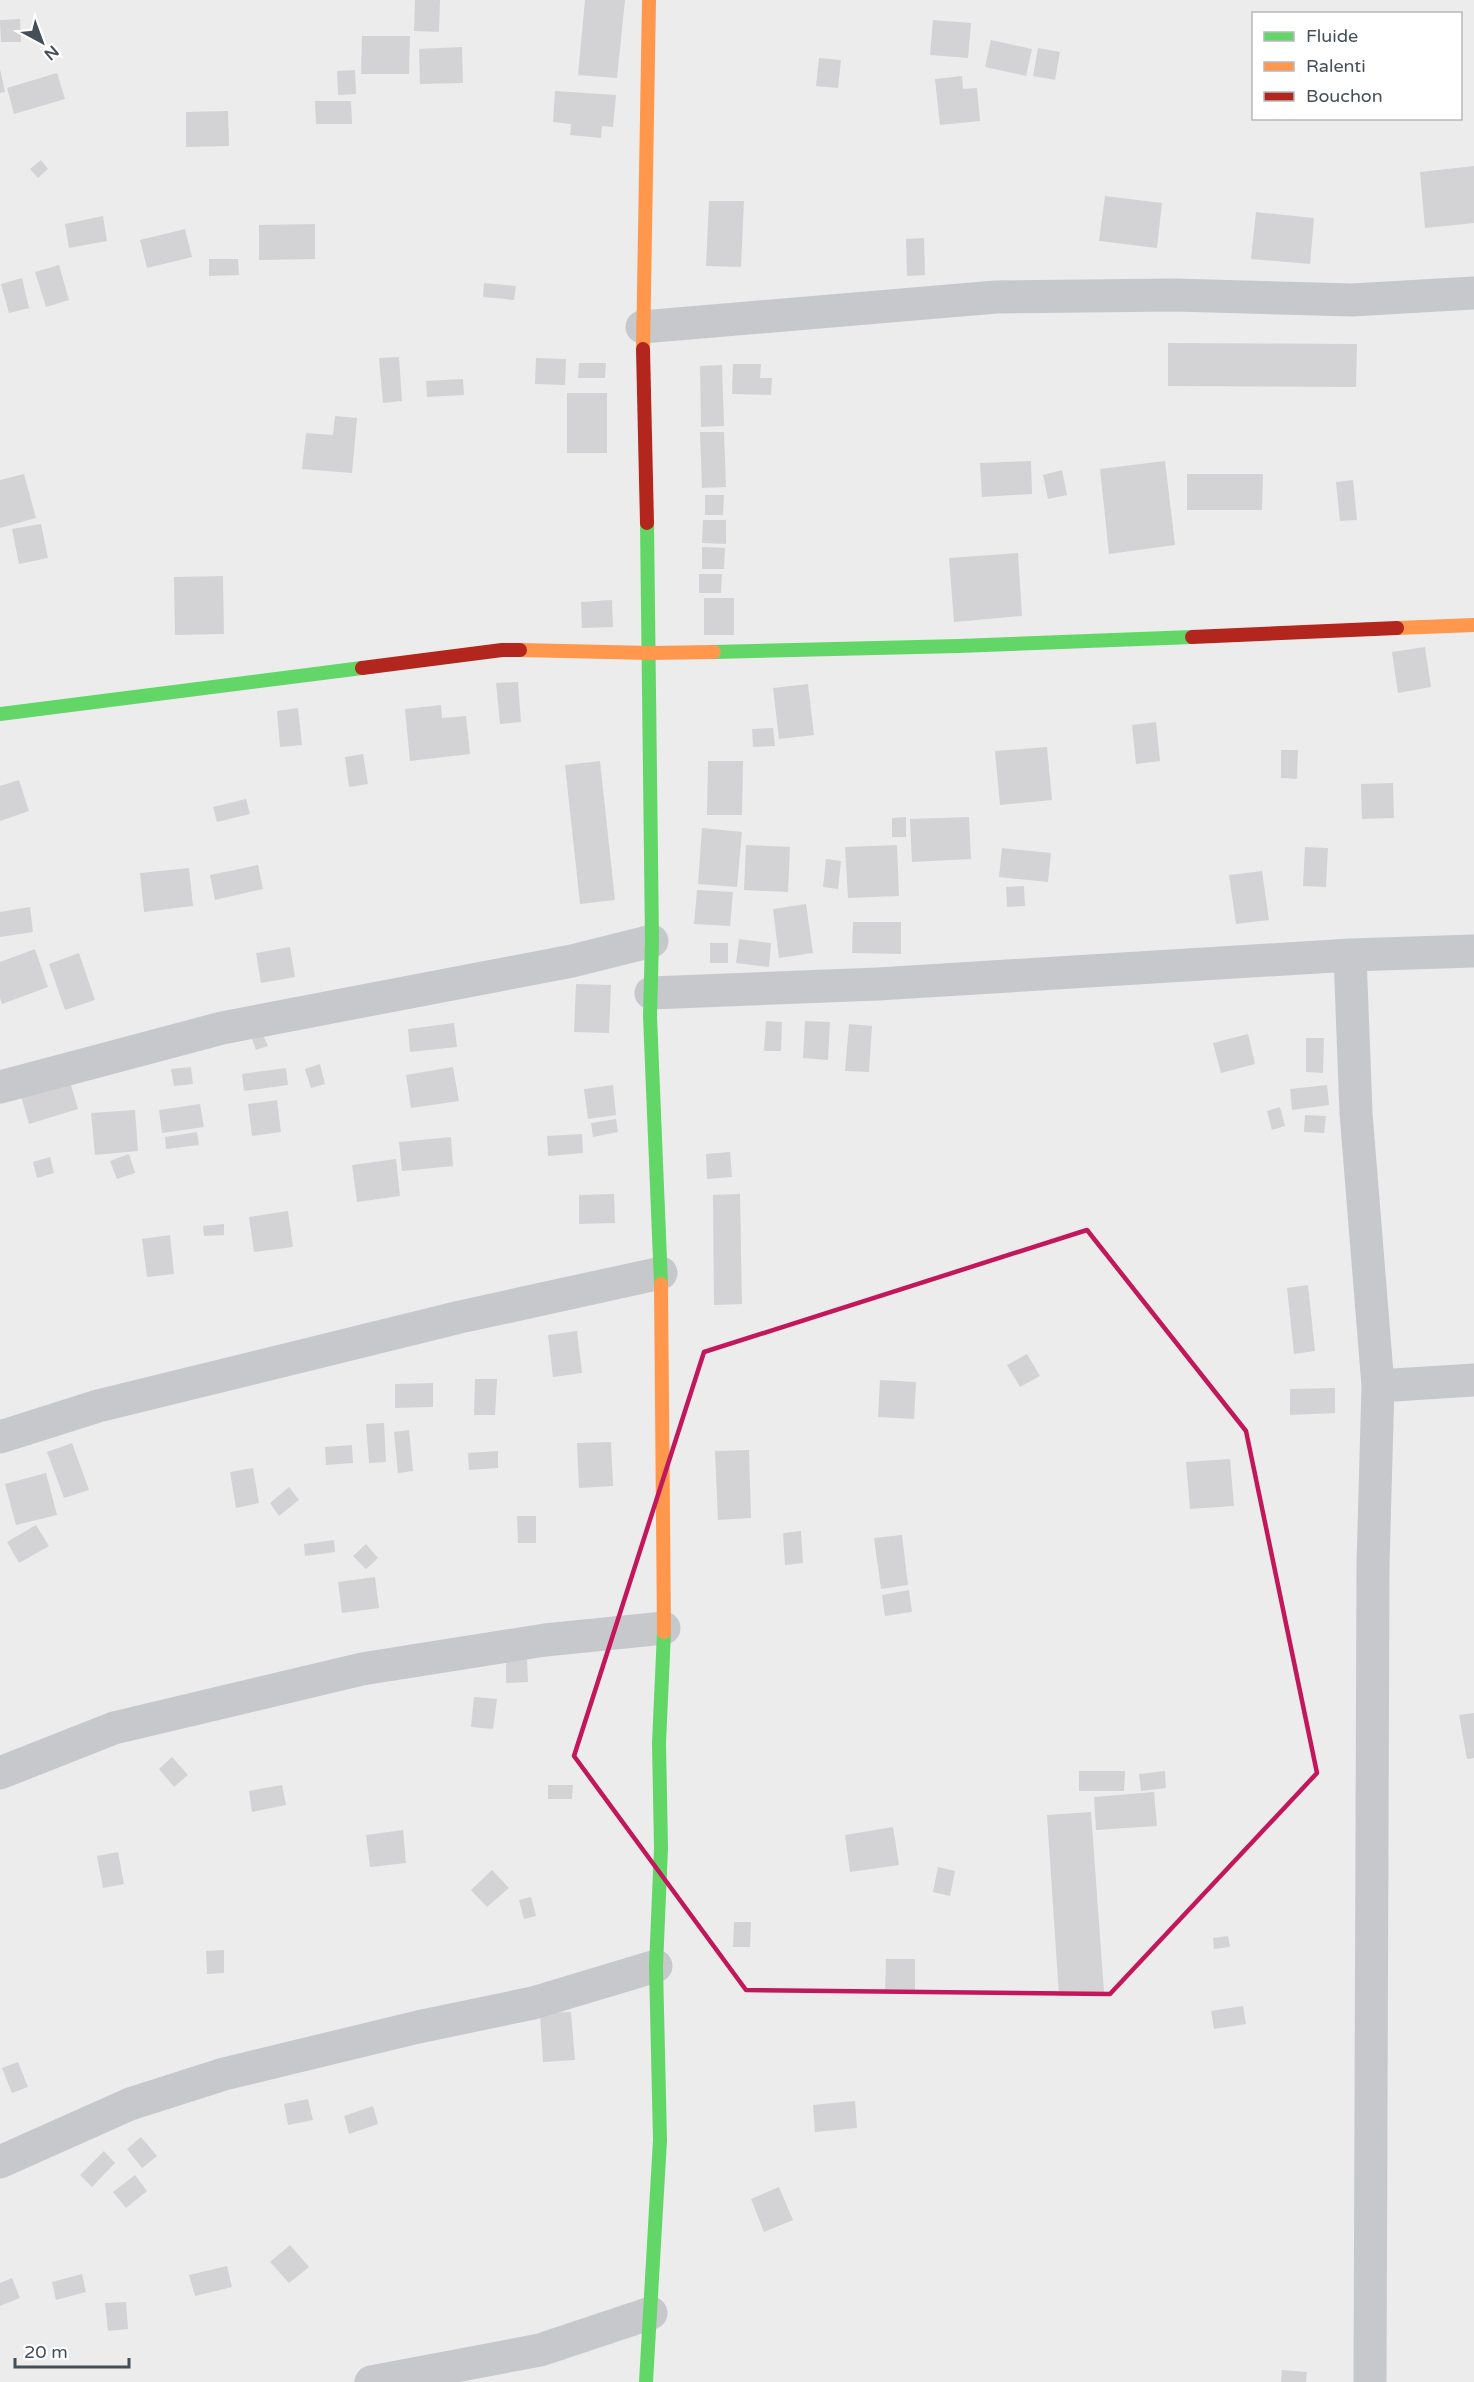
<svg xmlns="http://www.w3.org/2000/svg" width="1474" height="2382" viewBox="0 0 1474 2382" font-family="'Varela Round',sans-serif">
<rect width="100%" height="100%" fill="#edecec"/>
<!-- building -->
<path fill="#d3d3d5" d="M415,0H440L439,32L414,31Z
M585,0H625L617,78L578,75Z
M20,19L21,42H1L0,20Z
M933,20L971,23L968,58L930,55Z
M362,36H410L409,74H361Z
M991,40L1032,49L1026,76L985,67Z
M462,47L463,83L420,84L419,49Z
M1038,48L1060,52L1055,80L1033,76Z
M819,58L841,60L838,88L816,86Z
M0,69L5,92L0,93Z
M355,70L356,94L338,95L337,71Z
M57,73L65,99L14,114L7,88Z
M962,76L963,89L977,88L980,121L940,125L935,79Z
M555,91L616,95L613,127L602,126L601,138L570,135L571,124L553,122Z
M315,101H351L352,124H316Z
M228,111L229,146L186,147V112Z
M41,160L48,169L38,178L30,169Z
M1474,166V223L1425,228L1420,172Z
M1105,196L1162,203L1157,248L1099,241Z
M709,201H744L741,267L706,266Z
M1256,212L1314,218L1310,264L1251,259Z
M103,216L107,241L69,248L65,224Z
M315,224V259L259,260V225Z
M185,229L192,257L147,268L140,240Z
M924,238L925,275L907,276L906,239Z
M209,259H238L239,275L209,276Z
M59,265L69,300L46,307L35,272Z
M22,278L29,308L9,313L1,284Z
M484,283L516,286L514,300L483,297Z
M1168,343L1357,344L1356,387L1168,386Z
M399,357L402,401L383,403L379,358Z
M536,358L566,359L565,385L535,384Z
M579,363H606L605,378H578Z
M733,364H761L760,378H772L771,395L732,394Z
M722,365L724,426L701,427L700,366Z
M463,379L464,395L427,397L426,381Z
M567,393H607V453H567Z
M335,416L357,418L352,473L302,469L306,433L333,435Z
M700,432H724L726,487L702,488Z
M1031,461L1032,494L982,497L980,463Z
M1165,461L1175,545L1109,554L1100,469Z
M1062,470L1067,495L1048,499L1043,475Z
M24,474L36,518L0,528V480Z
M1187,474H1263L1262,510H1187Z
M1353,480L1357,520L1340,521L1336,482Z
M705,495H724L723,515H705Z
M703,520H726V544L702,543Z
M41,524L48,558L19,564L12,529Z
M702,547L725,548L724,569H702Z
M1018,553L1022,616L954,622L949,558Z
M699,574H722L721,593H699Z
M223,576L224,634L175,635L174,577Z
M704,598H734V635H704Z
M612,600L613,627L582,628L581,602Z
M1425,647L1431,687L1398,693L1392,652Z
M518,682L521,722L500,724L496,683Z
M808,684L814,735L779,739L773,688Z
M441,705L442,718L466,716L470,754L410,761L405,709Z
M298,708L302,745L280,747L277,711Z
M1156,722L1160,761L1136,764L1132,725Z
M773,728L775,746L753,747L752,729Z
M1047,747L1052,800L1000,805L995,751Z
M1281,750H1298L1297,779L1281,778Z
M363,754L368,784L349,787L345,757Z
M600,761L615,900L580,904L565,765Z
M708,761H743L742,815H707Z
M19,780L29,811L0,821V786Z
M1393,783L1394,818L1362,819L1361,784Z
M246,799L250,814L217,822L213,807Z
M906,817V837H892V818Z
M969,817L971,859L912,862L910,819Z
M702,828L742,832L737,887L698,884Z
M746,845L790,847L788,892L744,890Z
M897,845L899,896L848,898L845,847Z
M1305,847L1328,848L1326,887L1303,886Z
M1002,848L1051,853L1048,882L999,877Z
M826,859L841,861L838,889L823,887Z
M258,865L263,889L215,900L210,875Z
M189,868L193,906L144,912L140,873Z
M1262,871L1269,920L1236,924L1229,875Z
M1024,886L1025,906L1007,907L1006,887Z
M697,890L733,892L730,926L694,924Z
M806,904L813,953L779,958L773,909Z
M30,907L33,932L0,937V912Z
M853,922H901V954L852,953Z
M739,939L771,943L769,967L736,963Z
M710,943H728V963H710Z
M290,947L295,977L261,983L256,953Z
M35,949L48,987L2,1004L0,998V962Z
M79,953L95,1000L65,1010L49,964Z
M576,984L611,985L609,1033L574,1032Z
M766,1021L782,1022L781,1051H764Z
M805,1021L830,1022L828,1060L803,1058Z
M454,1023L457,1047L410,1052L408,1029Z
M849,1024L872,1026L869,1072L845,1071Z
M1248,1034L1255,1064L1221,1073L1213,1043Z
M263,1035L268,1046L256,1050L252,1039Z
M1306,1038H1324L1323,1073L1306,1072Z
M320,1064L325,1084L311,1088L305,1069Z
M191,1067L193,1084L174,1086L171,1069Z
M453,1067L459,1101L411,1108L406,1075Z
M286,1068L288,1085L244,1091L242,1074Z
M69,1078L78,1109L29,1124L20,1092Z
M613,1085L616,1115L588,1119L584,1089Z
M1327,1085L1329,1105L1292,1110L1290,1089Z
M277,1100L281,1132L252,1136L248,1104Z
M200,1104L204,1127L162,1133L159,1110Z
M1280,1107L1285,1126L1272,1130L1267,1111Z
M135,1110L138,1151L95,1155L91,1113Z
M1305,1115L1326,1116L1324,1133L1304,1132Z
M616,1119L618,1132L593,1137L591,1123Z
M197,1132L199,1145L166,1149L165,1137Z
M582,1134L583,1153L548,1156L547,1136Z
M451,1137L453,1166L402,1171L399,1142Z
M730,1152L732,1177L707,1179L706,1154Z
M129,1154L135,1173L117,1179L110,1161Z
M50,1157L54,1173L37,1178L33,1162Z
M396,1159L400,1196L357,1202L352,1165Z
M614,1194L615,1223L579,1224V1195Z
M740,1194L742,1304L714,1305L713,1195Z
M288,1211L293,1247L254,1252L249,1217Z
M224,1224V1235L204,1236L203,1226Z
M170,1235L174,1274L147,1277L142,1239Z
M1308,1285L1315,1351L1294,1354L1287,1288Z
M577,1331L582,1373L553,1377L548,1335Z
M1027,1354L1040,1376L1020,1387L1007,1365Z
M475,1379H497L495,1415H474Z
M880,1380L916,1382L914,1419L878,1417Z
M433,1383V1407L395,1408V1384Z
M1335,1388V1413L1290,1415V1389Z
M384,1423L386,1462L369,1463L366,1424Z
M409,1430L413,1471L398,1473L394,1432Z
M611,1442L613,1486L579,1488L577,1443Z
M72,1443L89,1490L64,1498L47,1452Z
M352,1445L353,1463L326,1465L325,1447Z
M749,1450L751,1518L718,1520L715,1451Z
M498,1451V1468L469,1470L468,1453Z
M1230,1459L1234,1506L1190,1509L1186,1462Z
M253,1468L259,1503L236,1508L230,1472Z
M46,1473L57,1515L16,1525L5,1484Z
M289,1487L299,1500L279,1516L270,1503Z
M517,1516H536V1543H518Z
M36,1525L49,1546L19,1563L7,1542Z
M801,1531L803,1563L785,1565L783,1533Z
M902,1535L908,1585L881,1589L874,1538Z
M334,1540L335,1552L305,1556L304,1544Z
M366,1544L378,1558L366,1569L353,1556Z
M375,1577L379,1608L342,1613L338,1582Z
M909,1590L912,1612L885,1616L882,1595Z
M527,1657L528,1682L506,1683V1659Z
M474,1697L497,1699L493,1729L471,1727Z
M1474,1713V1758L1467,1759L1459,1715Z
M172,1757L188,1775L174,1787L159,1769Z
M1079,1771H1125L1124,1791H1079Z
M1165,1771L1166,1788L1141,1791L1139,1774Z
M282,1785L286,1805L252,1812L249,1791Z
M548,1785H573L572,1799H548Z
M1154,1792L1157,1826L1096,1830L1094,1797Z
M1091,1812L1104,1992L1059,1996L1047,1815Z
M893,1827L899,1865L850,1872L845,1835Z
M403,1830L406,1863L370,1867L366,1835Z
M118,1852L124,1884L103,1888L97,1856Z
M938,1867L955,1871L950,1896L933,1892Z
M492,1870L509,1888L487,1907L471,1890Z
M531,1897L536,1916L524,1919L519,1900Z
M734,1922H751L750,1947H733Z
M1228,1936L1230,1947L1214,1949L1213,1938Z
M224,1950V1973L207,1974L206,1951Z
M886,1959H915V1991H885Z
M1243,2006L1246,2024L1214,2029L1211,2011Z
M571,2012L575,2060L543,2062L540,2013Z
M18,2062L28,2087L12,2093L2,2068Z
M308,2099L313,2120L288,2125L284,2104Z
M855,2101L857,2128L815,2132L813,2105Z
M373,2106L378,2124L349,2134L344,2116Z
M141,2137L157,2156L142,2168L127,2149Z
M104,2151L115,2163L92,2187L80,2175Z
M135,2175L147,2191L126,2208L113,2192Z
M779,2187L793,2220L764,2232L751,2199Z
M290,2245L309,2267L289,2283L270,2262Z
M227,2266L232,2287L195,2296L189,2275Z
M82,2274L86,2292L56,2300L52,2282Z
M12,2278L20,2298L0,2306V2283Z
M126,2302L128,2329L108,2331L105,2303Z
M1282,2370L1307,2372L1306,2382H1281Z"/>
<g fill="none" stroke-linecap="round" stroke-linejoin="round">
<!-- street -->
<path stroke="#c6c8cb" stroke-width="33" d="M642,327L996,297L1175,295L1352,300L1474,293
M1350,955L1356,1113L1378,1386L1373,1564L1370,2382
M651,993L878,984L1350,955L1474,951
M0,1087L222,1028L572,961L652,941
M1378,1386L1474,1380
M0,1437L98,1406L460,1317L661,1273
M0,1773L114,1728L362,1669L545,1640L664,1628
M0,2162L130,2104L224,2074L418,2027L533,2003L656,1966
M371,2382L540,2350L651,2313"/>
<!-- fast -->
<path stroke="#63d668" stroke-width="14" d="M647,523L652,941L650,1016L661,1284
M714,652L959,646L1192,637
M0,714L362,668
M646,2382L660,2140L656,1966L661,1848L659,1743L664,1632"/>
<!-- slow -->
<path stroke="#ff974d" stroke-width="14" d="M643,349L649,0
M1397,628L1474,625
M520,650L650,653L714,652
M661,1284L664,1632"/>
<!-- jam -->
<path stroke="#b3261e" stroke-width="14" d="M643,349L647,523
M1192,637L1397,628
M362,668L502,650H520"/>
</g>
<!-- marked area -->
<path fill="none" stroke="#c2185b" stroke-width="4.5" stroke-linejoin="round" d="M1087,1230L1246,1431L1317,1773L1110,1994L746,1990L574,1756L704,1352Z"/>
<!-- legend -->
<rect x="1252" y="12" width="210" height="108" fill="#ffffff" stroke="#b5b9bc" stroke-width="1.5"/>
<rect x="1264" y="32" width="30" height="9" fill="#63d668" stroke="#b5b9bc" stroke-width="1.5"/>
<text x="1306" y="42" font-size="18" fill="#454f57">Fluide</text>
<rect x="1264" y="62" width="30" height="9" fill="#ff974d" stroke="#b5b9bc" stroke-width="1.5"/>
<text x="1306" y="72" font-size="18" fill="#454f57">Ralenti</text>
<rect x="1264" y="92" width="30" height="9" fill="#b3261e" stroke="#b5b9bc" stroke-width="1.5"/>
<text x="1306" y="102" font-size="18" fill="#454f57">Bouchon</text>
<!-- north arrow -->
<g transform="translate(42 42) rotate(139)" stroke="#ffffff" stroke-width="4.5" paint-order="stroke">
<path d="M0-4.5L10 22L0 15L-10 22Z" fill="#454f57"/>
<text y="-9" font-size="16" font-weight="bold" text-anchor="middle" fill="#454f57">N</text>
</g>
<!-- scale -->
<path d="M15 2358v9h114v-9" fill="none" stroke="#454f57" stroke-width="3"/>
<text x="24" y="2358" font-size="18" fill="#454f57" stroke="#ffffff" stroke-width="4.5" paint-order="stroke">20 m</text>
</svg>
